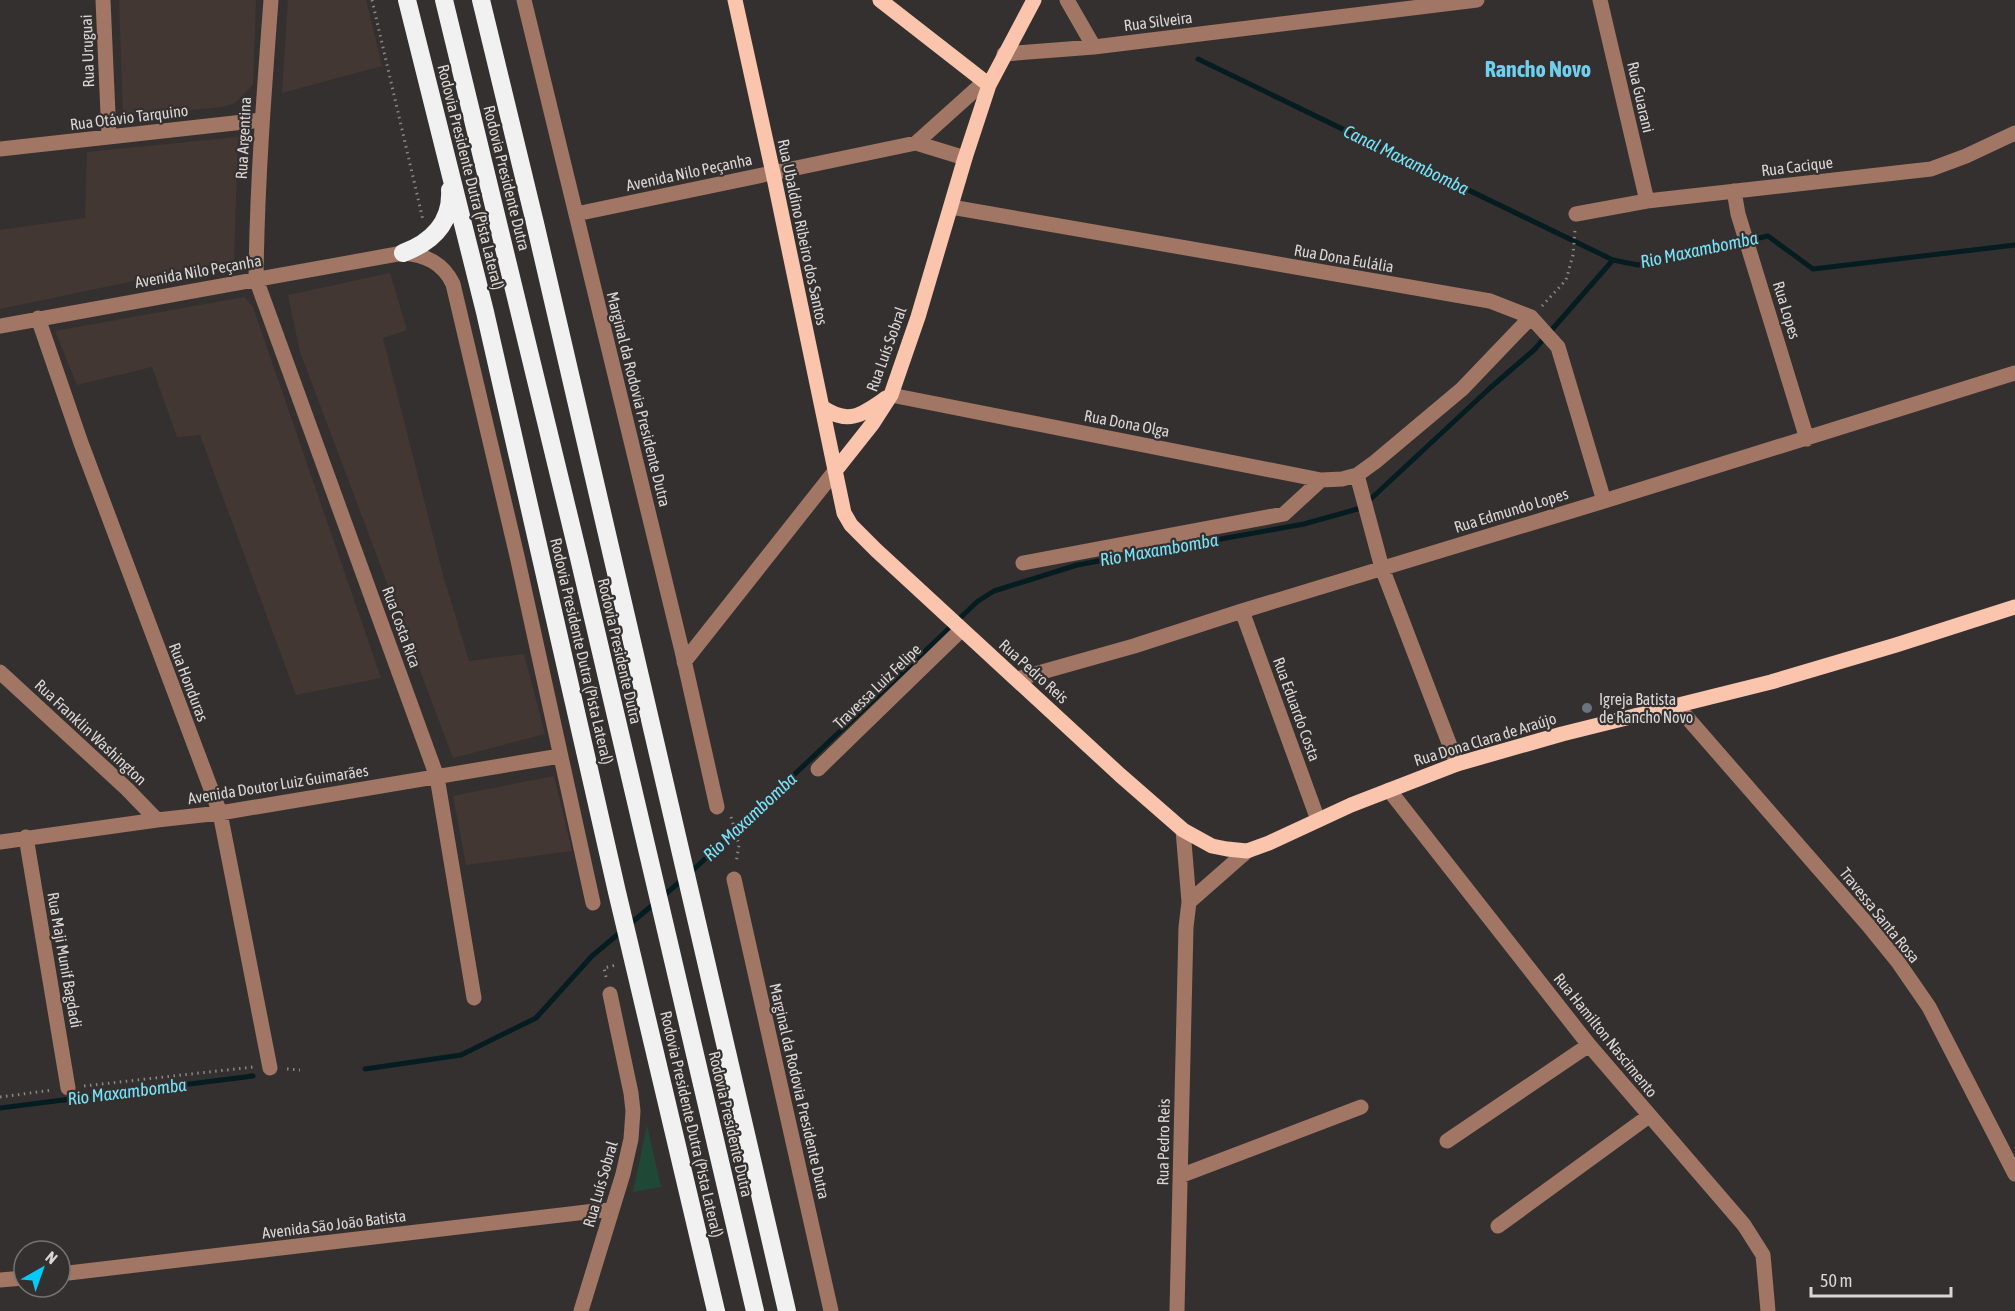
<svg xmlns="http://www.w3.org/2000/svg" width="2015" height="1311" viewBox="0 0 2015 1311" font-family="'Asap Condensed',sans-serif">
<rect width="100%" height="100%" fill="#34302f"/>
<!-- built -->
<path fill="#423733" d="M119,0H256L253,85L235,103L222,107L123,116Z
M288,0H366L382,66L282,93Z
M238,137L234,260L0,309V230L85,218L87,152Z
M390,273L407,330L383,338L443,575L469,661L524,654L545,734L453,758L300,352L288,295Z
M244,297L253,307L381,678L296,695L200,435L177,437L152,367L77,385L55,331Z
M554,776L572,851L466,865L453,796Z"/>
<!-- green -->
<path fill="#204836" d="M647,1125L661,1187L633,1192Z"/>
<g fill="none" stroke-linecap="round" stroke-linejoin="round">
<!-- stream -->
<path stroke="#051c21" stroke-width="5" d="M1198,59L1613,260L1638,265L1768,236L1813,269L2015,245
M689,874L978,601L994,591L1077,565L1304,524L1361,508L1490,388L1534,350L1613,260
M662,897L682,880
M630,924L655,903
M365,1069L461,1055L536,1018L592,956L623,930
M0,1108L253,1076"/>
<!-- path -->
<path stroke="#8a8685" stroke-width="3" stroke-dasharray="1.5 4.5" stroke-linecap="butt" d="M372,0L423,220
M1542,306L1566,280L1573,255L1575,230
M731,817L739,845L736,863
M606,977L604,968L616,965L615,963
M287,1069L300,1070
M84,1086L253,1067
M0,1097L53,1090"/>
<!-- minor -->
<path stroke="#a17664" stroke-width="15" d="M103,0L109,137
M271,0C264,93 257,185 256,279L437,777L474,998
M524,0L682,651L717,807
M1067,0L1094,47
M1600,0L1647,201
M1004,54L1094,47L1477,0
M916,143L985,81
M0,149L262,120
M1734,191L1738,214L1807,439
M951,207L1490,301L1531,317L1558,347L1604,501
M576,214L916,143L965,158
M1576,214L1647,201L1931,169L1966,156L2015,133
M38,318L81,443L220,813L270,1068
M0,326L403,253C426,255 443,263 453,284L517,556L593,903
M891,395L1321,480L1342,479L1357,475L1375,462L1462,389L1531,317
M1357,475L1382,568L1457,764
M1023,563L1284,514L1321,480
M1242,611L1318,820
M684,662L835,471
M0,672L127,789L157,820
M1017,679L1134,646L1242,611L1604,501L2015,373
M1677,706L1868,925L1898,962L1929,1007L2015,1174
M818,769L961,630
M1389,790L1589,1045L1744,1225L1763,1255L1768,1311
M26,837L68,1088
M0,842L157,820L220,813L560,756
M734,879L831,1311
M1189,902L1247,851
M1447,1141L1589,1045
M1180,1176L1361,1107
M1498,1226L1649,1116
M60,1274L612,1209
M0,1280L24,1278
M581,1311L623,1174L631,1139L633,1111L631,1093L610,994
M1177,1311L1186,927L1189,902L1183,830"/>
<!-- major -->
<path stroke="#fac4ad" stroke-width="15" d="M735,0L773,173L844,513L851,525L876,550L1120,775L1183,830L1212,846L1227,849L1247,851L1269,843L1351,805L1457,764L1562,734L1771,682L1896,645L2015,607
M880,0L989,85
M822,407C849,426 863,414 886,398
M835,471L873,423L891,395L918,317L965,158L989,85L1034,0"/>
<!-- highway -->
<path stroke="#f1f1f1" stroke-width="18" d="M407,0L485,312L617,892L716,1311
M444,0L579,558L755,1311
M481,0L535,223L787,1311
M403,253C432,242 452,223 450,190"/>
</g>
<!-- markers -->
<circle fill="#6b7280" stroke="#34302f" stroke-width="2" cx="1587" cy="708" r="6"/>
<g text-anchor="middle" stroke-width="4.5" stroke-linejoin="round" paint-order="stroke">
<!-- street labels -->
<g font-size="16" fill="#d9d6d5" stroke="#34302f">
<text transform="translate(1158 21) rotate(-7)" y="6">Rua Silveira</text>
<text transform="translate(87 51) rotate(-92)" y="6">Rua Uruguai</text>
<text transform="translate(1641 97) rotate(77)" y="6">Rua Guarani</text>
<text transform="translate(129 117) rotate(-7)" y="6">Rua Otávio Tarquino</text>
<text transform="translate(243 138) rotate(-87)" y="6">Rua Argentina</text>
<text transform="translate(1797 166) rotate(-7)" y="6">Rua Cacique</text>
<text transform="translate(689 172) rotate(-12)" y="6">Avenida Nilo Peçanha</text>
<text transform="translate(471 177) rotate(76)" y="6">Rodovia Presidente Dutra (Pista Lateral)</text>
<text transform="translate(507 178) rotate(76)" y="6">Rodovia Presidente Dutra</text>
<text transform="translate(803 232) rotate(78)" y="6">Rua Ubaldino Ribeiro dos Santos</text>
<text transform="translate(1344 258) rotate(10)" y="6">Rua Dona Eulália</text>
<text transform="translate(198 271) rotate(-10)" y="6">Avenida Nilo Peçanha</text>
<text transform="translate(1787 310) rotate(73)" y="6">Rua Lopes</text>
<text transform="translate(886 349) rotate(-70)" y="6">Rua Luís Sobral</text>
<text transform="translate(639 399) rotate(76)" y="6">Marginal da Rodovia Presidente Dutra</text>
<text transform="translate(1127 423) rotate(11)" y="6">Rua Dona Olga</text>
<text transform="translate(1511 510) rotate(-17)" y="6">Rua Edmundo Lopes</text>
<text transform="translate(402 627) rotate(70)" y="6">Rua Costa Rica</text>
<text transform="translate(582 651) rotate(77)" y="6">Rodovia Presidente Dutra (Pista Lateral)</text>
<text transform="translate(620 651) rotate(77)" y="6">Rodovia Presidente Dutra</text>
<text transform="translate(1034 671) rotate(42)" y="6">Rua Pedro Reis</text>
<text transform="translate(189 682) rotate(69)" y="6">Rua Honduras</text>
<text transform="translate(877 686) rotate(-44)" y="6">Travessa Luiz Felipe</text>
<text transform="translate(1297 709) rotate(70)" y="6">Rua Eduardo Costa</text>
<text transform="translate(91 732) rotate(43)" y="6">Rua Franklin Washington</text>
<text transform="translate(1485 739) rotate(-17)" y="6">Rua Dona Clara de Araújo</text>
<text transform="translate(278 784) rotate(-9)" y="6">Avenida Doutor Luiz Guimarães</text>
<text transform="translate(1880 915) rotate(51)" y="6">Travessa Santa Rosa</text>
<text transform="translate(65 960) rotate(80)" y="6">Rua Maji Munif Bagdadi</text>
<text transform="translate(1606 1035) rotate(51)" y="6">Rua Hamilton Nascimento</text>
<text transform="translate(800 1091) rotate(77)" y="6">Marginal da Rodovia Presidente Dutra</text>
<text transform="translate(692 1124) rotate(77)" y="6">Rodovia Presidente Dutra (Pista Lateral)</text>
<text transform="translate(731 1124) rotate(77)" y="6">Rodovia Presidente Dutra</text>
<text transform="translate(1163 1142) rotate(-89)" y="6">Rua Pedro Reis</text>
<text transform="translate(600 1184) rotate(-74)" y="6">Rua Luís Sobral</text>
<text transform="translate(334 1224) rotate(-7)" y="6">Avenida São João Batista</text>
</g>
<!-- poi labels -->
<g font-size="16" fill="#d9d6d5" stroke="#34302f" text-anchor="start">
<text x="1599" y="705">Igreja Batista<tspan x="1599" dy="18">de Rancho Novo</tspan></text>
</g>
<!-- water labels -->
<g font-size="18" font-style="italic" fill="#76e4fc" stroke="#34302f">
<text transform="translate(1406 160) rotate(26)" y="6">Canal Maxambomba</text>
<text transform="translate(1699 250) rotate(-12)" y="6">Rio Maxambomba</text>
<text transform="translate(1159 550) rotate(-10)" y="6">Rio Maxambomba</text>
<text transform="translate(750 817) rotate(-43)" y="6">Rio Maxambomba</text>
<text transform="translate(127 1092) rotate(-7)" y="6">Rio Maxambomba</text>
</g>
<!-- district labels -->
<g font-size="22" font-weight="bold" fill="#70cfee" stroke="#34302f">
<text x="1538" y="77">Rancho Novo</text>
</g>
</g>
<!-- north arrow -->
<g transform="translate(42 1269) rotate(40)"><circle r="28" fill="#34302f" stroke="#767271" stroke-width="1.5"/>
<path d="M0-4.5L10 22L0 15L-10 22Z" fill="#03cbf9"/>
<text y="-9" font-size="16" font-weight="bold" text-anchor="middle" fill="#d9d6d5">N</text>
</g>
<!-- scale -->
<path d="M1811 1287v9h140v-9" fill="none" stroke="#d9d6d5" stroke-width="3"/>
<text x="1820" y="1287" font-size="18" fill="#d9d6d5" stroke="#34302f" stroke-width="4.5" paint-order="stroke">50 m</text>
</svg>
